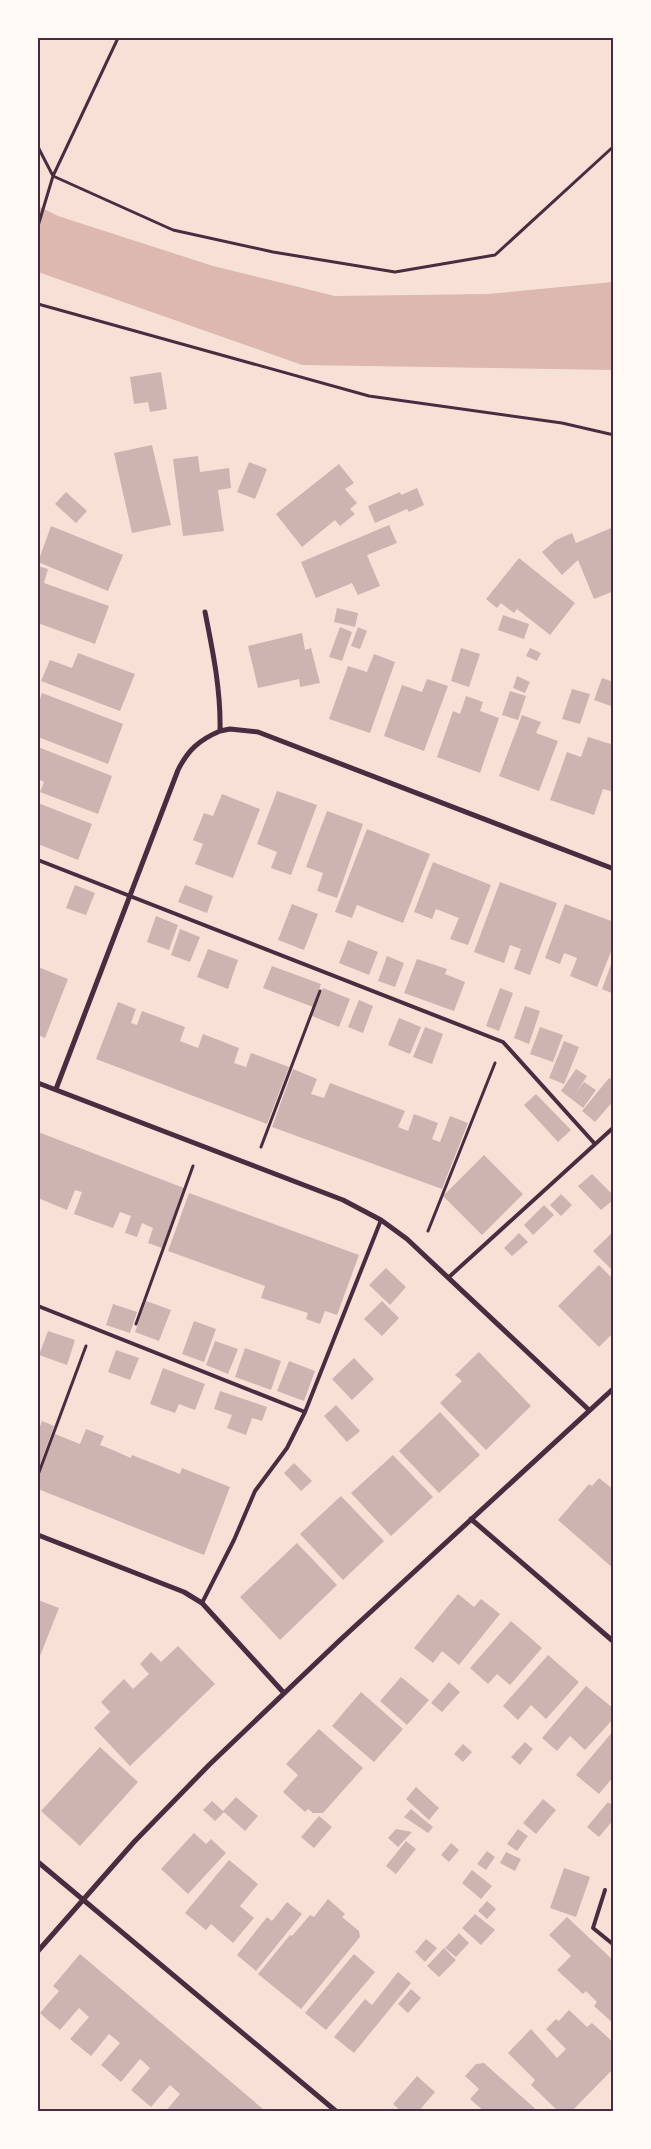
<svg xmlns="http://www.w3.org/2000/svg" width="651" height="2149" viewBox="0 0 651 2149" font-family="Jost,sans-serif">
<rect width="100%" height="100%" fill="#f7e1d7"/>
<!-- water -->
<path fill="#dcb8b0" d="M38,206L58,216L213,266L335,296L488,294L613,282V370L302,365L38,272Z"/>
<!-- building -->
<path fill="#ccb4b1" d="M161,372L167,409L150,412L148,402L134,404L130,377Z
M152,445L171,525L132,533L114,453Z
M198,456L200,472L229,468L231,488L218,490L224,531L183,536L173,459Z
M249,462L267,469L255,499L237,492Z
M339,464L354,483L345,489L357,503L350,509L355,514L340,526L335,520L302,547L276,514Z
M417,488L424,505L409,512L407,509L375,523L368,506L400,492L401,495Z
M66,492L87,511L76,523L55,504Z
M389,525L397,543L367,555L380,586L358,595L352,583L316,598L301,562Z
M51,526L123,555L108,591L38,562Z
M611,528L614,533V591L594,599L578,560L562,575L542,552L556,540L572,533L576,543Z
M519,558L575,603L550,635L517,609L514,613L501,603L497,608L486,599Z
M38,566L48,569L44,583L109,606L95,644L38,623Z
M337,608L358,613L355,627L334,622Z
M503,615L529,624L524,639L498,630Z
M340,627L352,632L342,661L329,657Z
M358,627L367,631L360,649L351,646Z
M302,633L305,650L311,648L320,683L300,687L299,679L258,688L248,646Z
M461,648L480,654L469,687L451,681Z
M530,648L541,653L537,661L526,656Z
M78,653L135,674L120,711L41,681L50,660L72,668Z
M374,654L395,662L370,733L329,719L348,666L367,672Z
M517,676L530,682L525,693L513,688Z
M602,678L614,682V707L594,700Z
M427,679L448,686L424,751L384,736L402,685L422,692Z
M572,689L590,694L580,724L562,719Z
M510,691L526,696L518,720L502,715Z
M42,693L123,724L108,764L38,737V705Z
M466,696L483,702L480,711L499,718L480,773L437,757L453,711L460,714Z
M522,715L541,722L536,733L558,741L539,791L499,776Z
M588,737L614,745V792L603,789L594,815L550,800L567,752L581,757Z
M38,747L112,776L98,814L40,792L44,782L38,779Z
M277,791L317,805L291,875L271,868L277,852L257,844Z
M222,794L260,809L233,878L195,864L203,844L193,840L204,813L213,816Z
M38,803L92,824L78,860L38,844Z
M327,811L363,824L337,898L317,891L323,873L306,867Z
M367,829L430,854L403,923L357,905L352,918L335,912Z
M433,862L491,885L468,945L450,939L459,918L436,909L432,919L414,912Z
M500,882L557,903L530,975L514,969L521,949L510,945L504,963L474,952Z
M75,885L95,893L86,915L66,908Z
M185,885L213,896L207,913L178,902Z
M292,904L318,914L304,950L278,940Z
M565,904L614,922V944L597,987L570,976L577,958L564,953L560,964L545,958Z
M156,916L178,925L169,950L147,942Z
M180,929L200,937L190,962L171,955Z
M348,940L378,952L369,975L339,963Z
M208,949L238,960L228,989L197,977Z
M387,956L404,963L395,987L378,981Z
M417,959L447,969L445,974L465,982L454,1011L404,993Z
M613,959H614V994L602,989Z
M272,966L321,984L313,1007L263,988Z
M38,967L68,979L45,1038L38,1035Z
M323,988L350,999L339,1027L312,1016Z
M500,988L513,993L499,1031L486,1026Z
M359,1000L373,1006L363,1033L348,1027Z
M118,1002L136,1009L131,1023L137,1025L142,1011L185,1027L180,1041L198,1048L203,1034L239,1048L234,1063L246,1067L251,1053L289,1067L267,1124L96,1059Z
M525,1006L540,1011L529,1044L514,1038Z
M399,1018L421,1027L410,1054L388,1045Z
M425,1027L443,1034L432,1064L413,1057Z
M540,1027L563,1035L553,1062L530,1054Z
M564,1041L579,1047L564,1084L549,1078Z
M293,1069L317,1079L311,1094L324,1098L330,1083L405,1111L398,1127L408,1131L414,1114L438,1123L432,1139L440,1142L450,1116L468,1123L442,1189L272,1127Z
M576,1069L587,1076L575,1094L584,1082L596,1090L583,1108L561,1091Z
M609,1078L614,1081V1100L595,1122L582,1111Z
M536,1094L571,1130L558,1142L524,1105Z
M38,1132L184,1188L162,1248L148,1243L153,1228L142,1223L137,1237L125,1233L131,1216L120,1212L113,1228L74,1214L82,1192L75,1190L67,1210L38,1198Z
M484,1155L523,1194L482,1235L443,1196Z
M592,1174L614,1196V1199L601,1210L578,1186Z
M189,1193L359,1255L337,1315L325,1311L320,1324L306,1319L308,1313L261,1298L265,1286L168,1251Z
M561,1194L572,1205L561,1216L550,1205Z
M544,1205L554,1215L533,1235L524,1225Z
M614,1231V1272L593,1251Z
M519,1233L528,1242L512,1256L504,1248Z
M599,1265L614,1280V1332L599,1347L558,1306Z
M386,1268L406,1287L390,1305L369,1285Z
M146,1301L171,1310L159,1341L135,1332Z
M382,1301L399,1318L382,1336L364,1319Z
M113,1304L137,1312L130,1333L106,1325Z
M194,1321L216,1329L204,1362L182,1354Z
M48,1331L75,1340L67,1365L39,1355Z
M215,1341L238,1349L228,1374L206,1365Z
M245,1348L281,1361L271,1390L235,1377Z
M116,1350L139,1358L130,1380L108,1372Z
M479,1352L531,1406L486,1450L440,1403L462,1381L455,1375Z
M354,1358L374,1379L352,1400L332,1379Z
M289,1361L315,1371L304,1401L277,1391Z
M163,1368L205,1384L195,1410L179,1404L175,1413L150,1404Z
M220,1391L267,1407L262,1421L252,1418L246,1435L227,1428L232,1415L214,1409Z
M336,1405L360,1431L347,1442L324,1416Z
M440,1412L480,1455L439,1493L399,1451Z
M42,1421L54,1426L38,1470V1432Z
M86,1429L104,1436L100,1445L108,1448L131,1458L132,1455L180,1474L182,1468L230,1487L204,1555L38,1489V1479L55,1434L80,1444Z
M393,1455L433,1497L391,1536L351,1493Z
M294,1463L312,1481L301,1491L284,1473Z
M599,1478L614,1490V1569L558,1520L589,1484L592,1486Z
M341,1496L384,1541L343,1580L300,1534Z
M297,1543L337,1585L280,1640L240,1597Z
M458,1594L474,1607L481,1599L500,1614L459,1665L442,1651L433,1663L414,1648Z
M38,1600L59,1608L38,1661Z
M511,1621L542,1648L510,1685L497,1674L488,1684L470,1668Z
M178,1646L215,1684L130,1766L94,1728L110,1712L101,1702L124,1679L133,1689L149,1674L140,1664L151,1652L161,1662Z
M548,1655L579,1682L546,1719L531,1705L518,1720L503,1706Z
M401,1677L429,1700L407,1725L380,1701Z
M449,1682L460,1692L442,1712L431,1703Z
M586,1686L614,1709V1718L585,1750L570,1736L557,1751L542,1738Z
M361,1692L403,1729L374,1762L332,1726Z
M319,1729L363,1768L323,1813H313L308,1809L305,1812L283,1792L298,1775L286,1764Z
M614,1730V1776L599,1794L576,1775Z
M525,1742L533,1749L520,1765L511,1757Z
M463,1744L472,1752L463,1762L454,1754Z
M100,1747L138,1782L80,1846L41,1811Z
M416,1787L439,1808L429,1820L406,1799Z
M236,1797L258,1816L245,1831L224,1812L215,1821L203,1810L212,1801L223,1811Z
M543,1799L556,1810L536,1834L523,1823Z
M608,1802L614,1807V1819L599,1837L587,1827Z
M411,1809L433,1827L428,1833L404,1817Z
M319,1816L332,1827L314,1848L301,1837Z
M396,1829L412,1832L398,1847L388,1838Z
M518,1829L528,1836L517,1851L507,1844Z
M194,1833L206,1844L211,1839L226,1853L188,1894L161,1869Z
M406,1841L416,1849L396,1874L386,1866Z
M451,1843L459,1850L449,1862L441,1855Z
M487,1851L495,1857L486,1870L477,1864Z
M506,1852L521,1859L515,1871L500,1863Z
M229,1860L258,1884L240,1906L254,1918L233,1943L211,1924L206,1930L185,1913Z
M564,1868L590,1877L576,1917L550,1908Z
M472,1870L492,1886L481,1899L462,1883Z
M328,1899L345,1914L342,1917L359,1931L360,1937L301,2009L258,1974L290,1935L292,1936L310,1915L314,1917Z
M487,1901L496,1909L487,1919L478,1911Z
M287,1902L302,1914L256,1971L237,1955L267,1917L272,1921Z
M475,1914L495,1930L481,1945L462,1928Z
M567,1917L614,1961V2024L594,2006L597,2002L586,1991L583,1994L557,1970L571,1956L549,1935Z
M459,1933L469,1943L456,1957L445,1948Z
M426,1939L437,1948L425,1962L415,1952Z
M444,1948L456,1960L439,1977L427,1966Z
M80,1954L263,2109L261,2112H165L180,2094L170,2085L151,2107L131,2090L150,2068L140,2059L121,2082L101,2065L120,2043L109,2034L91,2056L70,2039L89,2017L79,2008L60,2030L50,2022L40,2013L59,1991L53,1986Z
M354,1954L375,1972L326,2030L305,2013Z
M398,1972L411,1983L354,2053L334,2037L365,1999L372,2005Z
M411,1989L421,1998L408,2013L398,2004Z
M569,2010L587,2027L592,2023L614,2043V2068L571,2112H559L531,2085L535,2080L508,2053L531,2029L557,2058L566,2049L546,2029L556,2019L559,2021Z
M484,2063L539,2112H485L470,2099L479,2089L465,2076L476,2064Z
M417,2076L435,2092L418,2112H402L393,2104Z"/>
<g fill="none" stroke-linecap="round" stroke-linejoin="round">
<!-- path -->
<path stroke="#4a2c40" stroke-width="3" d="M38,147L53,176L173,230L273,252L395,272L495,255L614,146
M38,226L53,176L118,38
M38,304L369,396L562,423L614,435
M261,1147L320,991
M428,1231L495,1063
M136,1324L193,1166
M38,1475L86,1346"/>
<!-- service -->
<path stroke="#4a2c40" stroke-width="4" d="M38,860L503,1042L595,1144
M449,1277L614,1127
M38,1306L305,1412
M202,1603L234,1540L255,1491L287,1448L305,1412L381,1220
M605,1890L593,1928L614,1945"/>
<!-- minor -->
<path stroke="#4a2c40" stroke-width="5" d="M220,731L230,729L258,732L614,869
M38,1083L343,1200L381,1220L407,1239L589,1410
M56,1089L178,770C188,750 199,740 220,731C221,691 213,652 205,612
M471,1519L614,1642
M38,1535L184,1592L202,1603L284,1693
M38,1862L337,2112
M38,1951L134,1842L209,1765L339,1641L614,1388"/>
</g>
<!-- border -->
<rect width="651" height="2149" fill="none" stroke="#fffaf5" stroke-width="78"/>
<rect x="39" y="39" width="573" height="2071" fill="none" stroke="#4a2c40" stroke-width="2"/>
</svg>
